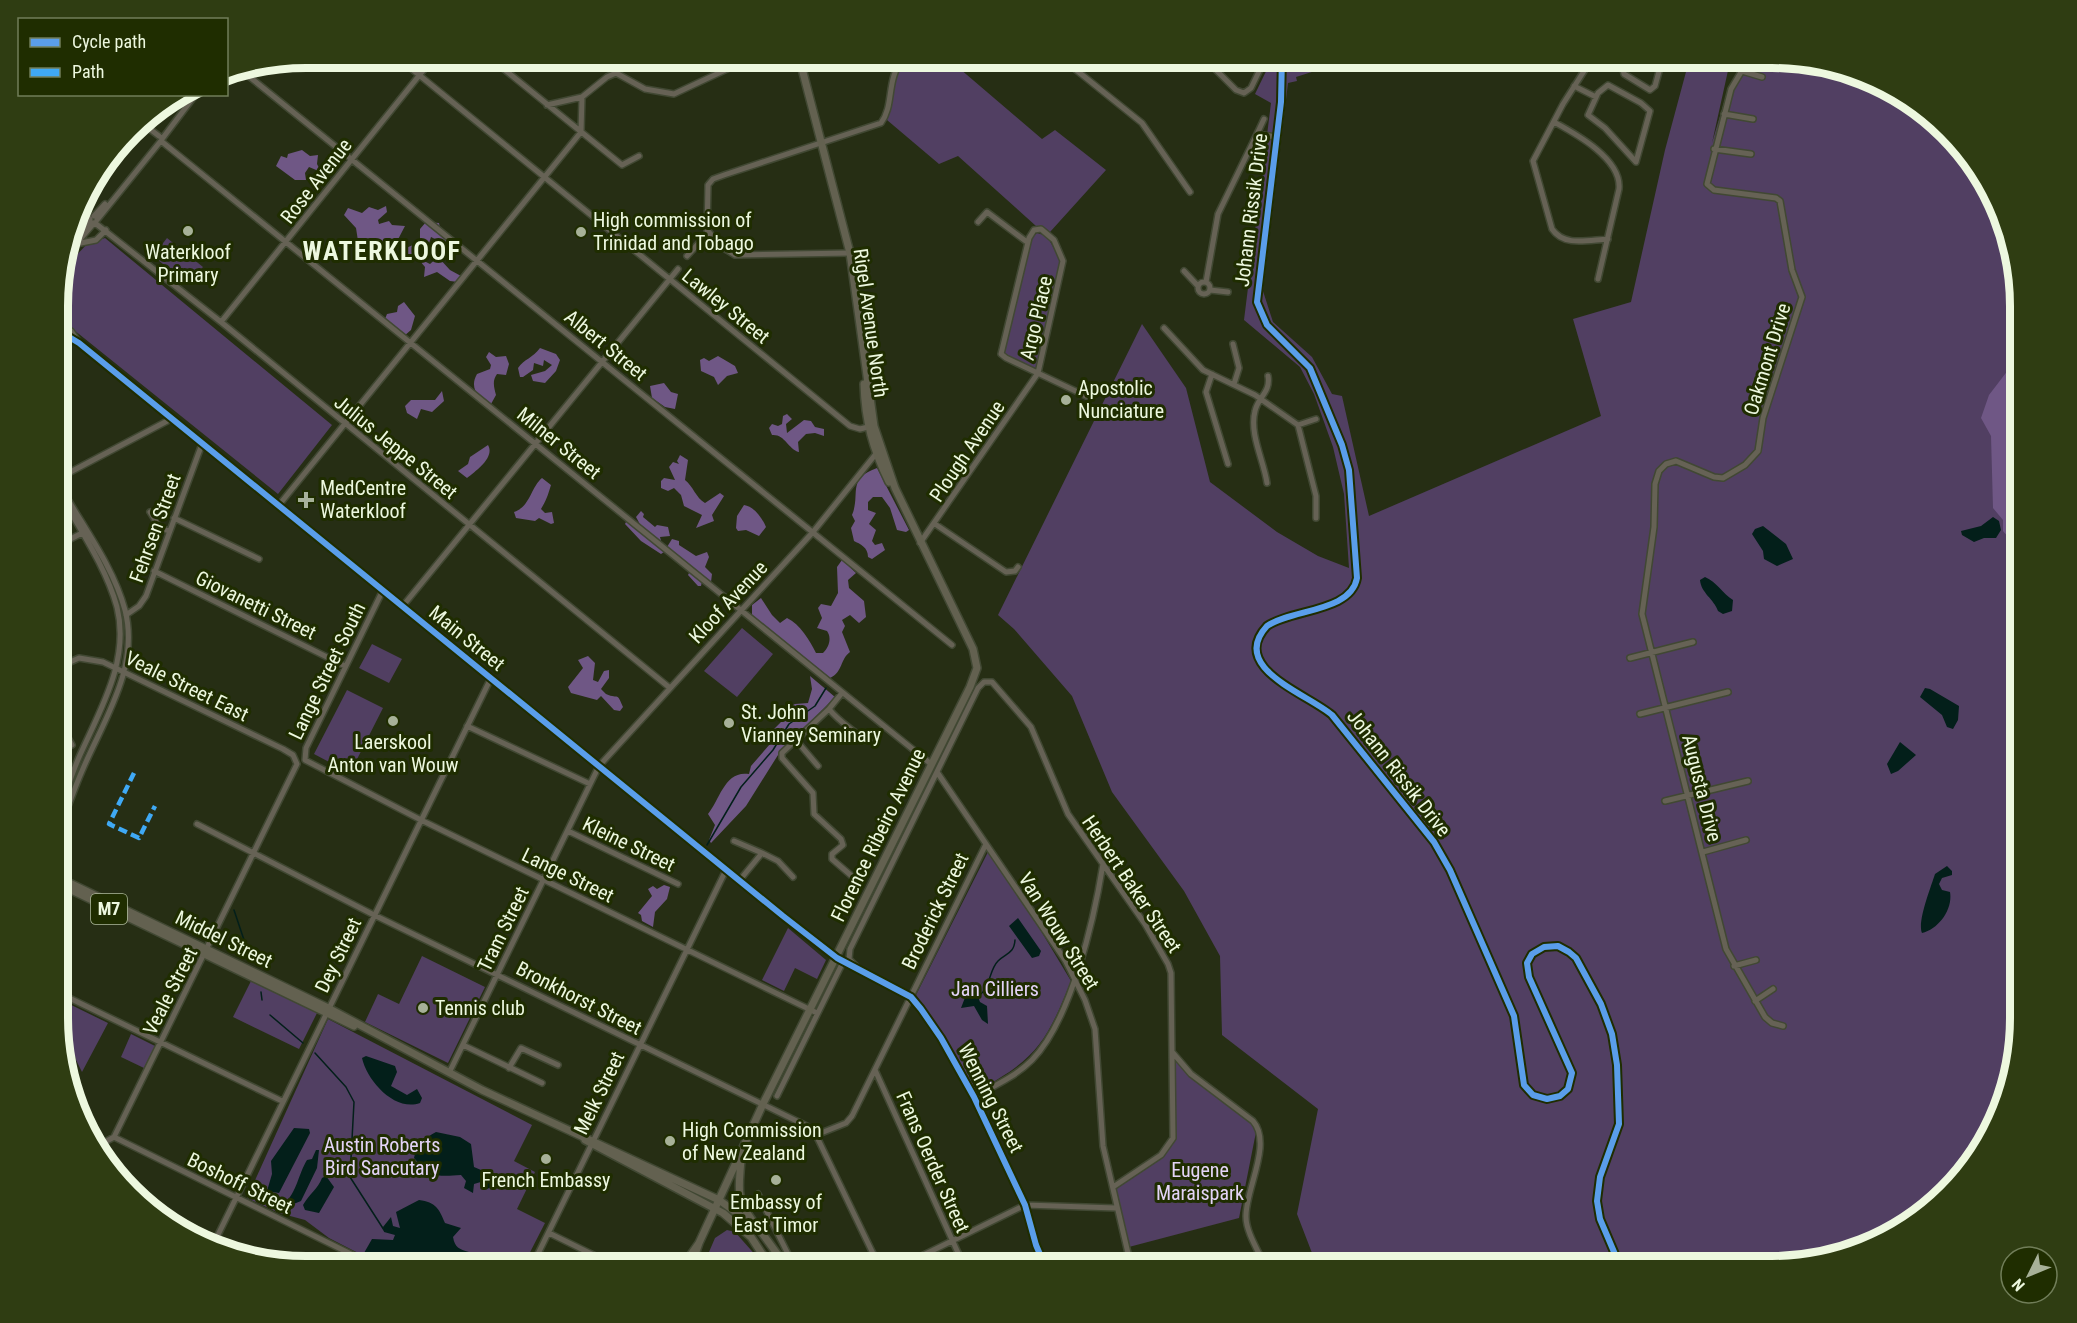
<svg xmlns="http://www.w3.org/2000/svg" width="2077" height="1323" viewBox="0 0 2077 1323" font-family="'Roboto Condensed',sans-serif">
<rect width="100%" height="100%" fill="#262e14"/>
<!-- green -->
<path fill="#513f62" d="M909,57H946L1042,139L1055,130L1106,170L1050,232L1044,227L1036,226L958,156L939,164L887,120L895,74Z
M1273,57H1359L1296,77L1297,81L1288,83L1263,291L1273,322L1312,357L1332,394L1342,396L1369,516L1601,416L1573,319L1631,302L1665,150L1690,57H1731L1712,143L1728,89L1744,59L1746,57H1772L1851,70L1909,99L1987,181L2019,289V945L2016,958L2015,1059L2007,1097L1978,1155L1896,1233L1788,1265L1317,1266L1297,1214L1318,1109L1222,1035L1220,956L1184,891L1112,792L1072,696L1014,629L998,615L1142,324L1186,388L1210,482L1277,532L1318,556L1349,568L1344,494L1333,447L1314,394L1300,367L1244,320L1271,103L1255,94Z
M1037,233L1047,236L1061,261L1036,369L1006,355L1004,350L1032,237Z
M105,238L332,425L278,494L59,318V274L87,244Z
M167,238L203,267L188,284L153,256Z
M742,628L773,654L737,697L704,671Z
M372,644L402,659L389,683L359,668Z
M347,690L383,708L350,773L314,754Z
M988,852L1032,916L1071,981C1046,1044 1035,1060 975,1092L960,1062L916,995Z
M788,928L826,960L817,979L795,968L784,991L762,980Z
M422,956L485,987L448,1063L365,1022L378,994L399,1004Z
M251,981L317,1013L299,1049L233,1017Z
M59,999L108,1023L82,1072L59,1026Z
M328,1019L532,1125L514,1161L535,1172L517,1209L545,1223L523,1266H357L362,1255L329,1238L305,1220L279,1213L247,1198Z
M131,1034L155,1046L144,1068L121,1057Z
M1175,1060L1257,1127L1239,1218L1125,1248L1112,1188L1167,1152L1175,1102Z
M727,1230L735,1232L765,1266H703L715,1238Z"/>
<!-- forest -->
<path fill="#6f5785" d="M302,150L310,156L318,155L317,164L321,172L309,167L305,173L306,180H295L276,166L281,156L287,158L288,154Z
M386,206L387,212L378,220L379,224L389,221L392,225L405,226L393,249L395,260L390,259L386,252H379L368,239L358,241L356,228L344,215L348,208L362,213L369,207L378,210Z
M426,222L439,223L440,228L437,232L447,241L443,243L431,237L428,246L421,249L425,255L422,260L430,264L438,257L450,270L461,276L458,282L450,281L437,272L424,277L425,267L415,255L406,254V248L420,242V229Z
M404,302L415,316L411,330L404,336L385,319L387,314L397,312L398,306Z
M540,348L556,354L560,360L556,371L545,383L533,381L531,375L545,371L552,365L544,360L543,366L534,363L533,370L523,377H520L518,368C524,359 533,358 540,348Z
M2019,349V564L2014,562L2009,538L2003,531V520L1993,508L1991,436L1981,418L1989,395L2015,361Z
M489,352L496,357L506,356L509,364L506,375L497,374C492,381 494,387 496,395L491,404C478,398 469,388 477,374L490,369L491,365L486,357Z
M718,356L735,366L738,373L727,376L718,385L714,377L701,371L700,360L704,358L709,361Z
M664,383L671,392L678,394L675,409L665,407L652,398L650,386Z
M442,391L444,401L432,412L421,409L417,419L407,413L405,406L411,400H435Z
M787,414L792,419L786,424L787,433L804,420L811,421L815,427L824,429V436L815,433L806,434L798,442L799,452C788,449 785,434 772,435L769,428L772,424L778,426L782,424L783,416Z
M488,445C495,457 477,470 467,478L458,471L468,464L470,457Z
M680,455L688,460L685,480C693,486 696,498 705,503L720,493L724,496L712,515L714,521L696,528L702,515L684,506L681,495L674,488L668,491L661,488V481L664,478L675,480L669,467L673,462L679,464L677,461Z
M877,468L909,530L906,532L897,530L890,508L882,497H873L868,502V510L876,513L869,524L876,530L872,541L875,545L882,543L885,550L872,559L868,557C868,547 860,544 854,541L851,528L855,521L852,515C861,494 846,479 877,468Z
M542,478L551,485C548,495 546,501 541,509L545,513L552,512L554,523L551,524L539,518L535,521L516,518L514,512C530,507 531,487 542,478Z
M744,505C755,507 762,518 766,527L759,536L746,530L738,531L736,528L737,516Z
M641,511L644,514L643,517L655,527L657,525L668,527L670,536L660,537L664,552L661,554L641,541L625,524L627,520L642,528L636,517Z
M672,539L679,541V545L696,556L707,552L709,557L705,567L712,574L711,582L702,581L701,586H698L688,575L690,571L667,547Z
M842,560L856,573L848,580L849,588L864,601L866,617L859,623L850,615L842,620L845,626L842,632L850,652C840,659 843,672 830,678L752,616V605L761,598L772,615L780,623L787,618C800,624 810,641 816,653H823C829,647 832,638 827,631L817,628L822,618L818,608L821,604L831,606L838,593L837,567Z
M588,656L595,663L593,680L598,682L604,671L609,670V678L601,689L606,694C620,700 616,691 623,707L620,711L614,710L601,696L597,700L571,693L568,687L583,668L578,660Z
M810,676L835,697L778,755L746,806L711,843L709,840L715,825L708,814C720,799 725,770 749,774L751,766L770,744L769,734L781,722L785,709L795,704L808,703L812,689Z
M664,885L670,887L667,899L655,912L653,927L642,921L641,915L638,913L652,896L648,889L653,886L657,889Z"/>
<!-- water -->
<path fill="#031f1a" d="M1993,517L1999,521L2001,530L1996,538H1984L1974,542L1962,535L1961,531L1981,526Z
M1763,526L1786,544L1793,559L1777,566L1764,559L1763,551L1752,534L1755,529Z
M1705,577C1717,582 1722,593 1733,600L1732,611L1723,614L1718,611C1714,599 1701,593 1700,580Z
M1925,688L1930,689L1959,706L1958,720L1953,729L1947,727L1942,715L1920,697Z
M1900,742L1916,755L1898,771L1891,774L1887,764Z
M1947,866L1952,871V875L1942,878L1939,884L1942,890L1950,892C1953,909 1939,929 1922,933C1917,922 1931,887 1935,874Z
M1018,918L1041,951L1039,956L1032,958L1009,926Z
M975,989L980,1002L987,1006L988,1024L982,1020L974,1006L961,1008L966,995Z
M366,1056L395,1066L397,1072L391,1086L407,1095L417,1089L422,1098L420,1103C395,1112 367,1081 362,1058Z
M294,1128L309,1129L310,1133L279,1193L267,1191L272,1174L271,1161Z
M436,1132L460,1137L471,1144L474,1167L488,1173L491,1187L487,1189L484,1181L474,1184L473,1193L464,1188L466,1181L461,1175C437,1177 430,1177 414,1158C416,1145 425,1138 436,1132Z
M316,1150H319L317,1168L301,1201L291,1205L284,1204C297,1192 298,1175 307,1160L312,1159Z
M326,1176L334,1187L319,1213L305,1210L303,1205C309,1194 318,1189 322,1178Z
M419,1200C436,1202 439,1209 445,1223L461,1228L453,1237C455,1248 459,1249 469,1252L472,1257L485,1262L487,1266H371L364,1253L372,1239L393,1240L395,1235L384,1232L383,1227L391,1217L393,1226L400,1228L396,1212Z"/>
<g fill="none" stroke-linecap="round" stroke-linejoin="round">
<!-- stream -->
<path stroke="#031f1a" stroke-width="1.5" d="M707,845L741,787L773,750L789,724L815,706L826,688
M234,910L251,961
M261,992L262,1000
M979,996C991,986 989,970 998,961C1006,953 1014,954 1015,940
M270,1015L303,1043
M315,1053L346,1087L354,1102L350,1177L384,1230"/>
<defs>
<path id="minor" d="M397,57L850,426L860,429L872,426
M489,57L622,165L639,156
M1060,57L1142,123L1190,192
M1203,57L1236,90L1244,93L1251,88L1266,57
M1282,57L1281,102L1257,302L1267,325L1310,368L1342,445L1349,470L1357,578C1351,612 1292,609 1267,626C1228,668 1308,694 1332,715L1434,842L1450,870L1514,1016L1524,1085L1533,1095L1547,1099L1560,1096L1568,1089L1572,1073L1529,977L1527,963L1532,954L1544,947L1558,946L1569,952L1576,958L1601,1004L1612,1034L1617,1065L1619,1124L1600,1177L1597,1201L1600,1219L1620,1266
M1593,57L1563,104L1533,161L1552,229C1564,247 1588,240 1608,239
M1627,57L1623,69L1624,74L1650,90L1655,86L1663,57
M1750,57L1731,89L1707,184L1714,190L1776,198L1780,201L1792,270L1802,297L1763,418L1758,451L1745,465L1723,478L1714,477L1676,461L1666,464L1659,471L1655,484L1654,527L1642,614L1726,949L1765,1017L1772,1023L1783,1026
M241,70L952,645
M1742,71L1762,77
M1608,85L1641,103L1650,111L1636,162L1605,128L1588,115L1598,93Z
M1574,86L1596,97
M547,105L582,97
M1724,114L1753,119
M139,121L159,136
M1554,122C1576,134 1622,159 1619,189L1598,279
M1257,134L1264,119
M162,139L196,94
M161,141L931,764
M1714,149L1751,154
M79,208L90,219
M94,216L105,204
M97,220L160,142
M978,222L987,212L1027,242
M95,223L221,322L670,688
M74,240L90,220
M76,244L96,240L106,230
M850,253L735,255L722,247L707,230L708,185L713,179L724,175L881,123C895,104 885,80 904,57
M687,256L708,233
M63,259L94,223
M1184,271L1198,286
M1198 288a6 6 0 1 1 12 0a6 6 0 1 1-12 0Z
M1206,282L1218,214L1257,134L1276,137
M1210,290L1228,292
M221,322L434,57
M59,325L71,331L78,341
M1164,328L1203,370L1255,395L1298,425
M69,337L79,343L783,916L837,958L911,997L921,1009L941,1038L974,1097L1025,1205L1036,1245L1045,1266
M1233,344L1239,368L1234,384
M1212,374L1206,392L1228,464
M1298,425L1316,496V518
M1298,425L1316,419
M59,478L171,419
M1267,483C1264,461 1249,434 1255,411C1258,397 1271,392 1268,376
M59,484C81,524 113,565 125,610C140,668 103,721 82,771C74,789 68,809 59,827
M59,492C79,528 106,567 117,607C130,660 101,708 80,755C72,773 66,792 59,811
M279,505L581,132L582,97L607,77L616,73L645,89L674,94L753,57
M150,512L160,528L169,531
M174,518L259,559
M935,524L1006,572L1015,571L1018,567
M920,543L1038,373L1063,261L1054,240L1041,229L1034,230L1029,238L1001,354L1006,358L1086,396
M59,545L84,532
M154,571L345,666
M382,592L306,748L305,760L421,820L817,1013
M402,607L678,269
M126,615L139,606L146,596L202,444
M1630,658L1693,642
M59,667L79,658L103,662L283,749L293,755L297,764L114,1137
M842,693L829,709L782,753V758L813,793L814,814L841,839L843,845L832,854V859L854,878
M829,709C840,723 853,729 865,741L871,739
M1640,714L1728,692
M59,722L72,745
M467,726L590,784
M796,740L818,766
M937,772L1065,960L1085,1000L1095,1029L1103,1146L1131,1266
M1665,801L1748,781
M197,824L374,915L807,1126L816,1135L879,1266
M568,831L678,884
M734,841L762,853L739,881
M1703,852L1746,840
M762,853L778,861L793,877
M856,966L849,959L850,949L978,688L984,682H992L1031,727L1068,814L1145,924L1168,964L1171,973L1173,1138L1161,1155L1113,1187
M1734,966L1756,960
M59,993L282,1101
M1755,1001L1773,989
M463,1045L542,1083
M1173,1053L1191,1074L1253,1121C1273,1144 1245,1190 1246,1217C1246,1232 1259,1252 1265,1266
M64,1063L72,1059
M509,1068L521,1048L558,1065
M875,1070L964,1266
M449,1073L599,766L813,532L875,455
M777,1096L843,962
M974,1097C994,1086 1015,1077 1032,1060C1071,1020 1094,920 1103,864
M816,1135L846,1123L852,1116L986,844
M114,1137L353,1255L356,1260L353,1266
M96,1147L114,1137
M97,1147L104,1161
M758,1194L794,1266
M549,1233L616,1266
M213,1245L491,678
M532,1266L726,870
M901,1266L1025,1205L1116,1208"/>
<path id="major" d="M864,384C865,421 873,449 889,482
M59,878L328,1008L482,1090L719,1200L759,1229L786,1266
M59,884L354,1026
M585,1140L723,1213L751,1237L770,1266
M741,1157C740,1185 734,1196 752,1220
M683,1266L699,1243L763,1104L970,687L977,668L973,649L895,488L874,426L850,253L799,57
M691,1266L699,1243"/>
</defs>
<!-- minor casing -->
<use href="#minor" stroke="#414833" stroke-width="8"/>
<!-- major casing -->
<use href="#major" stroke="#414833" stroke-width="10"/>
<!-- minor -->
<use href="#minor" stroke="#666255" stroke-width="5"/>
<!-- major -->
<use href="#major" stroke="#636150" stroke-width="7"/>
<!-- quiet -->
<path stroke="#3fa9f5" stroke-width="4.5" stroke-dasharray="9 4.5" stroke-linecap="butt" d="M134,773L109,824L139,838L155,806"/>
<defs>
<path id="cycleway" d="M1282,57L1281,102L1257,302L1267,325L1310,368L1342,445L1349,470L1357,578C1351,612 1292,609 1267,626C1228,668 1308,694 1332,715L1434,842L1450,870L1514,1016L1524,1085L1533,1095L1547,1099L1560,1096L1568,1089L1572,1073L1529,977L1527,963L1532,954L1544,947L1558,946L1569,952L1576,958L1601,1004L1612,1034L1617,1065L1619,1124L1600,1177L1597,1201L1600,1219L1620,1266
M69,337L79,343L783,916L837,958L911,997L921,1009L941,1038L974,1097L1025,1205L1036,1245L1045,1266"/>
</defs>
<!-- cycleway casing -->
<use href="#cycleway" stroke="#1f2d00" stroke-width="10"/>
<!-- cycleway -->
<use href="#cycleway" stroke="#5a9eea" stroke-width="6"/>
</g>
<!-- markers -->
<g fill="#a7b198" stroke="#1f2d00" stroke-width="2">
<circle cx="188" cy="231" r="6"/>
<circle cx="581" cy="232" r="6"/>
<circle cx="1066" cy="400" r="6"/>
<path d="M303 491h6v6h6v6h-6v6h-6v-6h-6v-6h6z"/>
<circle cx="393" cy="721" r="6"/>
<circle cx="729" cy="723" r="6"/>
<circle cx="423" cy="1008" r="6"/>
<circle cx="670" cy="1141" r="6"/>
<circle cx="546" cy="1159" r="6"/>
<circle cx="776" cy="1180" r="6"/>
</g>
<g text-anchor="middle" stroke-width="6" stroke-linejoin="round" paint-order="stroke">
<!-- shield labels -->
<rect fill="#1f2d00" stroke="#afbb9c" stroke-width="1.5" x="91" y="894" width="36" height="30" rx="4.5"/>
<g font-size="18" font-weight="bold" fill="#edf8df">
<text x="109" y="915">M7</text>
</g>
<!-- street labels -->
<g font-size="20" fill="#edf8df" stroke="#1f2d00">
<text transform="translate(316 181) rotate(-52)" y="7">Rose Avenue</text>
<text transform="translate(1251 210) rotate(-83)" y="7">Johann Rissik Drive</text>
<text transform="translate(726 306) rotate(39)" y="7">Lawley Street</text>
<text transform="translate(1036 318) rotate(-77)" y="7">Argo Place</text>
<text transform="translate(871 323) rotate(82)" y="7">Rigel Avenue North</text>
<text transform="translate(606 345) rotate(39)" y="7">Albert Street</text>
<text transform="translate(1767 359) rotate(-73)" y="7">Oakmont Drive</text>
<text transform="translate(559 443) rotate(39)" y="7">Milner Street</text>
<text transform="translate(396 447) rotate(39)" y="7">Julius Jeppe Street</text>
<text transform="translate(967 451) rotate(-56)" y="7">Plough Avenue</text>
<text transform="translate(155 528) rotate(-70)" y="7">Fehrsen Street</text>
<text transform="translate(728 602) rotate(-47)" y="7">Kloof Avenue</text>
<text transform="translate(256 605) rotate(26)" y="7">Giovanetti Street</text>
<text transform="translate(467 638) rotate(39)" y="7">Main Street</text>
<text transform="translate(327 671) rotate(-64)" y="7">Lange Street South</text>
<text transform="translate(187 686) rotate(26)" y="7">Veale Street East</text>
<text transform="translate(1399 773) rotate(52)" y="7">Johann Rissik Drive</text>
<text transform="translate(1702 788) rotate(76)" y="7">Augusta Drive</text>
<text transform="translate(878 835) rotate(-64)" y="7">Florence Ribeiro Avenue</text>
<text transform="translate(629 844) rotate(26)" y="7">Kleine Street</text>
<text transform="translate(568 875) rotate(26)" y="7">Lange Street</text>
<text transform="translate(1132 884) rotate(56)" y="7">Herbert Baker Street</text>
<text transform="translate(935 911) rotate(-64)" y="7">Broderick Street</text>
<text transform="translate(503 929) rotate(-64)" y="7">Tram Street</text>
<text transform="translate(1059 931) rotate(58)" y="7">Van Wouw Street</text>
<text transform="translate(224 939) rotate(26)" y="7">Middel Street</text>
<text transform="translate(338 955) rotate(-64)" y="7">Dey Street</text>
<text transform="translate(170 991) rotate(-63)" y="7">Veale Street</text>
<text transform="translate(579 998) rotate(27)" y="7">Bronkhorst Street</text>
<text transform="translate(599 1093) rotate(-64)" y="7">Melk Street</text>
<text transform="translate(991 1098) rotate(63)" y="7">Wenning Street</text>
<text transform="translate(933 1162) rotate(66)" y="7">Frans Oerder Street</text>
<text transform="translate(240 1183) rotate(26)" y="7">Boshoff Street</text>
</g>
<!-- poi labels -->
<g font-size="20" fill="#edf8df" stroke="#1f2d00" text-anchor="start">
<text x="593" y="227">High commission of<tspan x="593" dy="23">Trinidad and Tobago</tspan></text>
<text x="188" y="259" text-anchor="middle">Waterkloof<tspan x="188" dy="23">Primary</tspan></text>
<text x="1078" y="395">Apostolic<tspan x="1078" dy="23">Nunciature</tspan></text>
<text x="320" y="495">MedCentre<tspan x="320" dy="23">Waterkloof</tspan></text>
<text x="741" y="719">St. John<tspan x="741" dy="23">Vianney Seminary</tspan></text>
<text x="393" y="749" text-anchor="middle">Laerskool<tspan x="393" dy="23">Anton van Wouw</tspan></text>
<text x="435" y="1015">Tennis club</text>
<text x="682" y="1137">High Commission<tspan x="682" dy="23">of New Zealand</tspan></text>
<text x="546" y="1187" text-anchor="middle">French Embassy</text>
<text x="776" y="1209" text-anchor="middle">Embassy of<tspan x="776" dy="23">East Timor</tspan></text>
</g>
<!-- park labels -->
<g font-size="20" fill="#e4d4f7" stroke="#1f2d00">
<text x="995" y="996">Jan Cilliers</text>
<text x="382" y="1152">Austin Roberts<tspan x="382" dy="23">Bird Sancutary</tspan></text>
<text x="1200" y="1177">Eugene<tspan x="1200" dy="23">Maraispark</tspan></text>
</g>
<!-- district labels -->
<g font-size="26" font-weight="bold" letter-spacing="1.5" fill="#edf8df" stroke="#1f2d00">
<text x="382" y="260">WATERKLOOF</text>
</g>
</g>
<!-- crop -->
<path d="M0 0H2077V1323H0ZM306 68H1772A238 238 0 0 1 2010 306V1018A238 238 0 0 1 1772 1256H306A238 238 0 0 1 68 1018V306A238 238 0 0 1 306 68Z" fill="#2f3d12" fill-rule="evenodd"/>
<path fill="none" stroke="#edf8df" stroke-width="8" d="M306 68H1772A238 238 0 0 1 2010 306V1018A238 238 0 0 1 1772 1256H306A238 238 0 0 1 68 1018V306A238 238 0 0 1 306 68Z"/>
<!-- legend -->
<rect x="18" y="18" width="210" height="78" fill="#1f2d00" stroke="#717e59" stroke-width="1.5"/>
<rect x="30" y="38" width="30" height="9" fill="#5a9eea" stroke="#717e59" stroke-width="1.5"/>
<text x="72" y="48" font-size="18" fill="#edf8df">Cycle path</text>
<rect x="30" y="68" width="30" height="9" fill="#3fa9f5" stroke="#717e59" stroke-width="1.5"/>
<text x="72" y="78" font-size="18" fill="#edf8df">Path</text>
<!-- north arrow -->
<g transform="translate(2029 1275) rotate(227)"><circle r="28" fill="#1f2d00" stroke="#717e59" stroke-width="1.5"/>
<path d="M0-4.5L10 22L0 15L-10 22Z" fill="#a7b198"/>
<text y="-9" font-size="16" font-weight="bold" text-anchor="middle" fill="#edf8df">N</text>
</g>
</svg>
